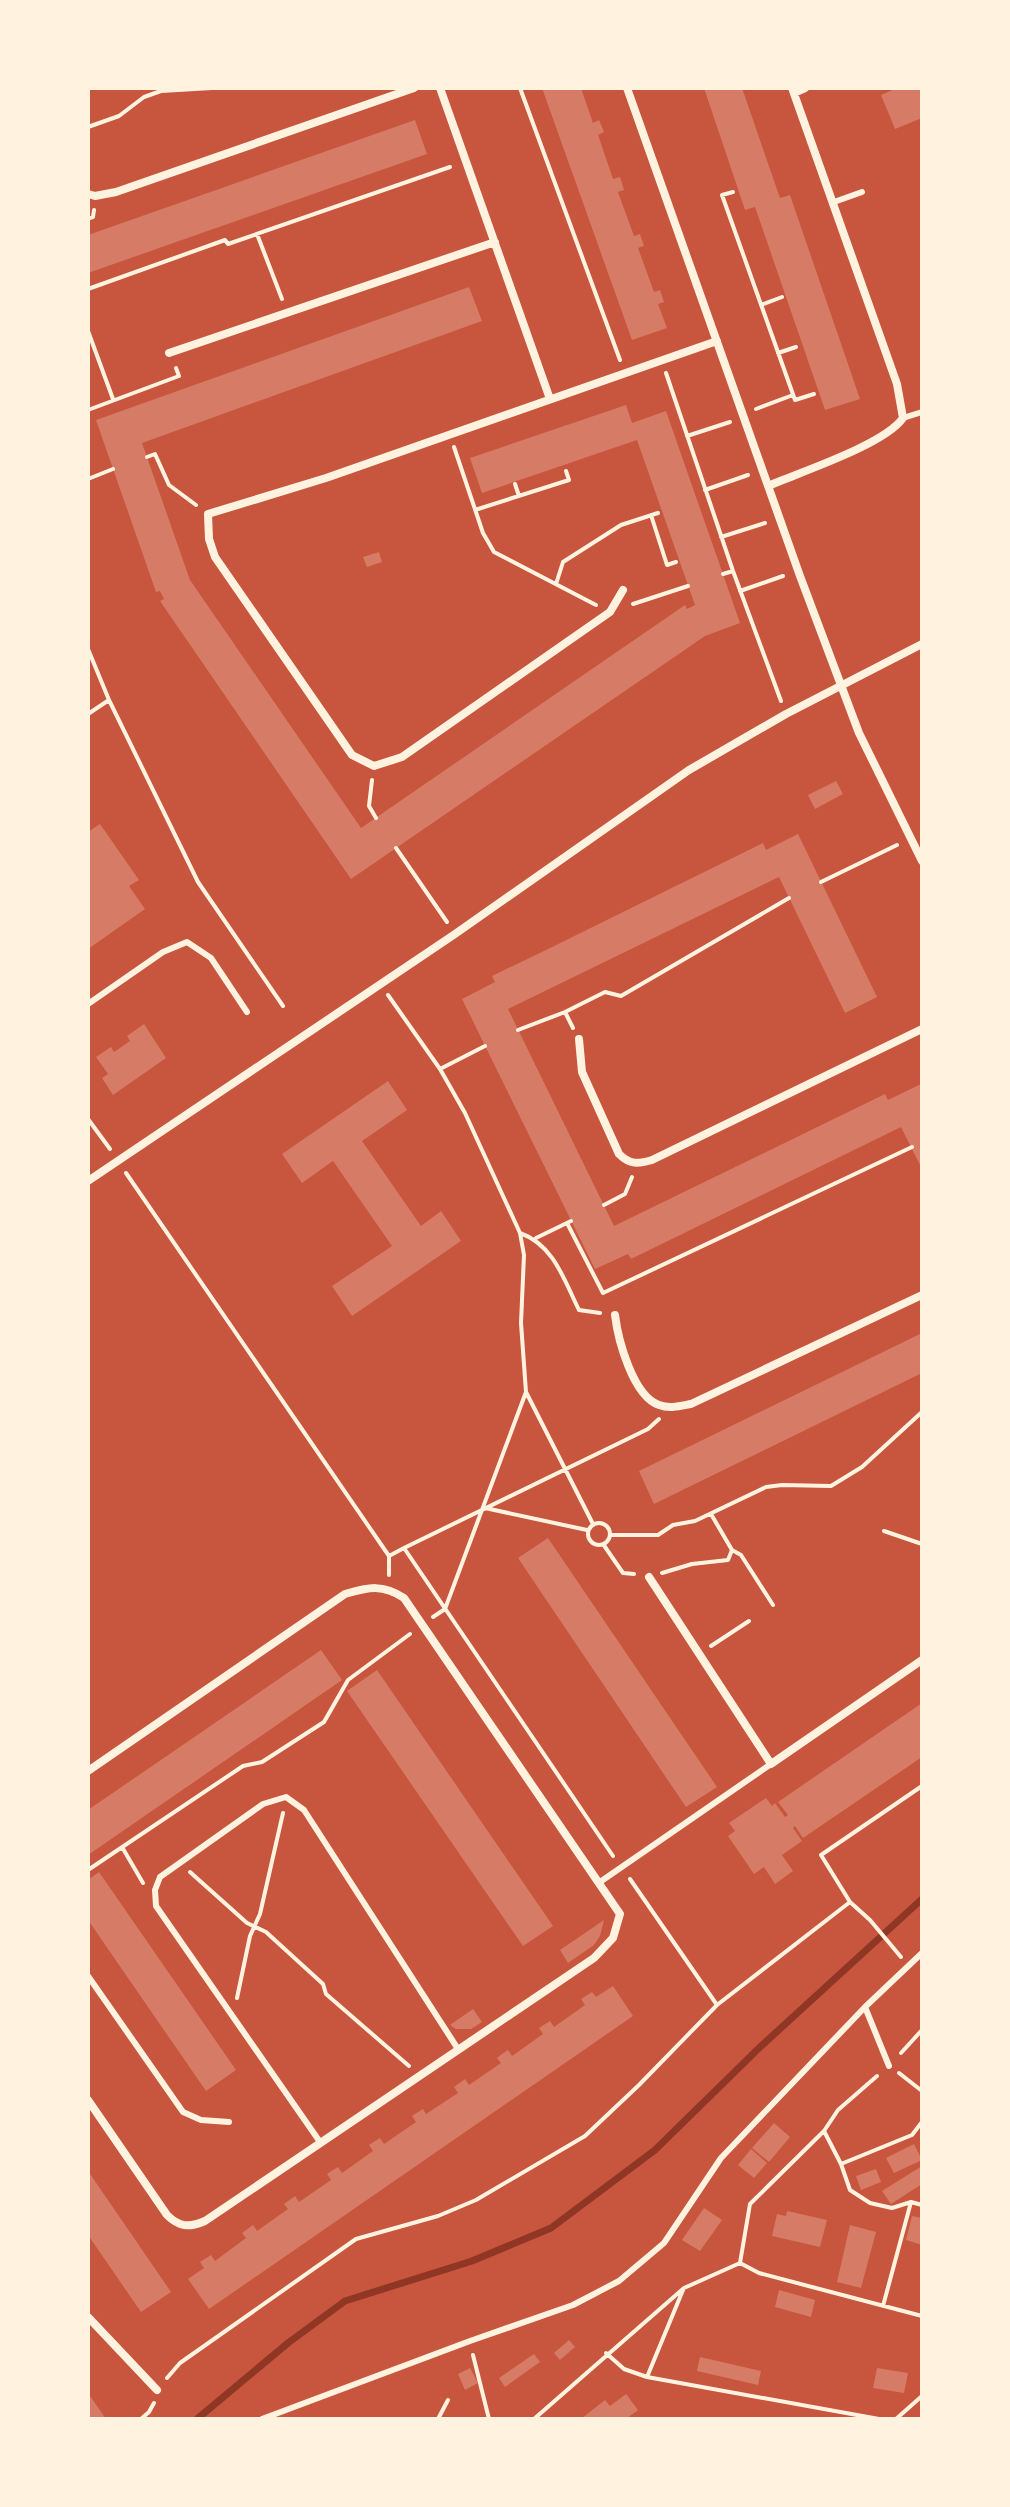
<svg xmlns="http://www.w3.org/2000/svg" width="1010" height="2507" viewBox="0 0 1010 2507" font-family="'Public Sans',sans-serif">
<rect width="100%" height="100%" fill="#c8553d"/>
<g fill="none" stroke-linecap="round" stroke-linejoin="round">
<!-- stream -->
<path stroke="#8f3625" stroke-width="7" d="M197,2419L288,2343L345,2301L472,2261L551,2228L655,2150L759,2048L922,1899"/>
</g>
<!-- building -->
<path fill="#d67c66" d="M542,88H581L593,123L599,120L604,132L598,135L613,179L620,177L624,190L618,192L634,236L640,234L644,246L638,248L654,292L660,290L664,302L658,304L667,328L632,340Z
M704,88H742L780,198L790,195L860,399L825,410L755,207L745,210Z
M897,88H922V118L895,129L881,95Z
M415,120L427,154L88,273V235Z
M469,287L482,321L142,443L190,580L361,828L685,605L687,609L695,605L637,440L482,493L470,458L626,405L632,423L666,411L740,623L705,636L351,879L160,601L164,599L160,591L156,592L96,420Z
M379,552L382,562L367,567L363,557Z
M836,781L843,794L815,809L808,795Z
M100,824L139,880L129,886L145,909L88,949V832Z
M798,834L877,997L845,1013L779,877L508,1009L614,1226L885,1094L888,1100L921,1084L922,1169L901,1127L631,1259L628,1254L595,1269L462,999L495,982L492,976L546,950L763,843L766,850Z
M144,1024L166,1058L113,1095L102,1078L108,1074L96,1057L111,1047L114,1052L130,1041L127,1036Z
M388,1081L407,1110L362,1141L421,1226L441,1211L461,1241L352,1316L332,1286L392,1246L333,1161L302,1183L282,1154Z
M922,1333V1373L654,1504L639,1471Z
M548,1538L717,1787L686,1807L518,1558Z
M321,1650L342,1680L88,1855V1810Z
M377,1670L553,1926L523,1946L347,1691Z
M922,1703V1757L803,1838L795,1826L793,1828L802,1841L782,1855L793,1871L775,1884L764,1867L754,1874L728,1836L735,1831L729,1823L766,1798L772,1806L775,1803L785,1817L788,1815L778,1802Z
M99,1872L236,2070L206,2091L88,1920V1880Z
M604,1920L600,1936L594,1945L568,1963L560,1950Z
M613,1986L633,2016L209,2309L188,2279L204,2268L200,2262L211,2255L215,2261L246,2238L242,2233L253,2225L257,2231L288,2209L284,2204L295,2196L299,2202L331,2180L327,2174L333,2170L338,2167L342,2173L373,2151L369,2145L380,2138L384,2144L416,2122L412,2116L418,2112L423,2109L426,2114L458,2093L454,2087L465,2079L469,2085L501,2063L497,2058L502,2054L508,2050L512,2056L543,2034L539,2028L550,2021L554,2027L585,2005L581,1999L592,1992L596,1997Z
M473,2009L482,2022L471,2029H456L450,2025Z
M774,2123L790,2137L769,2162L752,2148Z
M914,2144L922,2160L894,2173L886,2158Z
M751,2149L767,2163L754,2178L738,2165Z
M922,2166V2184L891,2204L882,2191Z
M876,2169L881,2182L861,2190L856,2176Z
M88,2171L171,2292L141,2312L88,2235Z
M704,2208L722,2220L700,2251L682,2240Z
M787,2211L827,2220L820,2247L772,2236L777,2214L786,2216Z
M912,2216L922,2218V2245L906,2240Z
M850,2225L876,2232L861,2288L837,2282Z
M779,2290L815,2300L811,2317L775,2307Z
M569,2340L575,2347L560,2360L554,2353Z
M534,2354L540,2362L505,2387L499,2378Z
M700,2357L761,2371L758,2385L697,2371Z
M470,2368L478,2383L465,2390L458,2374Z
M877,2368L908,2373L904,2393L873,2388Z
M88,2393L106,2419H88Z
M626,2394L638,2410L626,2419H581L605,2400L610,2406Z"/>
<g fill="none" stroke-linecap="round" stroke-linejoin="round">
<!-- path -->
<path stroke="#fff3e0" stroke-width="4" d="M520,88L620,360
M88,127L119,116L144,97L161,91L212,88
M733,192L722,195L795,400L814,394
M88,219L93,217L94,210
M257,234L282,299
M88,289L225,240L228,244L450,167
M761,305L782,297
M88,331L113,399
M778,353L796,347
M666,373L733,571L781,701
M756,409L793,395
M88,410L179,376L176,368
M687,436L730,422
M454,447L483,533L494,552L596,605
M147,457L155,454L169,485L196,505
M88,479L113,469
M515,484L519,496
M705,490L748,475
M475,510L569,480L566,471
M651,515L667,565L676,562
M721,537L765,523
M723,574L733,571
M556,584L563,562L621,525L658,513
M740,591L783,576
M633,604L688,586
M88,649L109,700L198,882L283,1006
M88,714L109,700
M372,780L369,806L376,818
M396,848L447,922
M821,882L897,845
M388,995L440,1069L465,1113L520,1233C554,1245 564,1280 579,1310L600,1313
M565,1012L573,1028
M518,1030L565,1012L605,992L621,996L789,898
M440,1069L485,1046
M88,1119L110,1149
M126,1173L389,1556V1575
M604,1205L625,1194L632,1177
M567,1223L603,1293L912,1147
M520,1233L524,1255L521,1323L526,1392L593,1524
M536,1238L571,1221
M485,1508L587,1530
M711,1514L732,1550L741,1555L773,1605
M588 1534a11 11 0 1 1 22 0a11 11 0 1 1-22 0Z
M884,1531L922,1544
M610,1535H658L673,1525L695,1521L766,1487L782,1485L831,1486L862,1467L922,1412
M603,1544L623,1573L634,1574
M404,1548L648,1429L659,1419
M389,1556L404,1548L613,1856
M662,1573L692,1564L728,1560L732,1550
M433,1617L445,1609L526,1392
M711,1646L749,1621
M122,1847L143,1883
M88,1870L243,1766L262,1762L324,1722L348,1680L410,1634
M190,1872L247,1923L266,1932L323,1984L326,1994L409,2066
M630,1879L717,2005L850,1902L870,1920L901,1957
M850,1902L821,1855L922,1786
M237,1998L250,1936L260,1914L283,1813
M901,2053L922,2030
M899,2073L922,2091
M824,2131L841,2164L912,2135L922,2122
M841,2164L850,2190L870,2203L892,2208L911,2202L922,2205
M740,2263L759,2273L922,2316
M883,2306L911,2202
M606,2353L624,2369L647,2377L879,2419
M473,2355L489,2419
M647,2377L683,2290
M167,2378L180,2363L356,2239L438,2216L476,2200L585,2136L639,2085L717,2005
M141,2419L149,2412L154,2403
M438,2419L448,2400
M534,2419L684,2288L740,2263L750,2204L824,2131L838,2110L877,2076
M896,2419L922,2396"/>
<!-- service -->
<path stroke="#fff3e0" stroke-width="6" d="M834,202L862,192
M903,418L922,412
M88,1004L163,952L187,942L211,958L247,1012
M600,1882L771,1764
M88,1976L183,2112L201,2120L229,2122
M865,2007L889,2066
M320,2142L156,1906L155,1890L160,1877L263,1804L286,1797L304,1810L458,2049
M262,2419L470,2341L573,2305L619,2281L664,2243L721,2158L865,2007L922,1953"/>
<!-- minor -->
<path stroke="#fff3e0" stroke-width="8" d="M440,88L550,399
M627,88L800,576L859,733L922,861
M794,93L805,88
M88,194L95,196L116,192L414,88
M169,353L495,242
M768,486C800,472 884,445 903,418L897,384L792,88
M623,590L610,612L402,757L374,766L352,755L215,557L209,539L208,514L326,478L717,341
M579,1039L582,1072L619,1154C630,1165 638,1164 652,1160L922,1029
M88,1181L455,934L689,770L786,714L922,644
M615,1315C618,1340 633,1396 659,1405C670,1409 680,1406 691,1404L922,1295
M649,1577L771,1764L922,1660
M88,1771L345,1594C369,1587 383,1584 404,1598L620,1914L613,1938L594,1958L205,2221C189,2228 179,2227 167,2215L88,2100
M88,2317L157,2390"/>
</g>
<!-- border -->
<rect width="1010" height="2507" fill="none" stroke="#fff3e0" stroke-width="180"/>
</svg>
